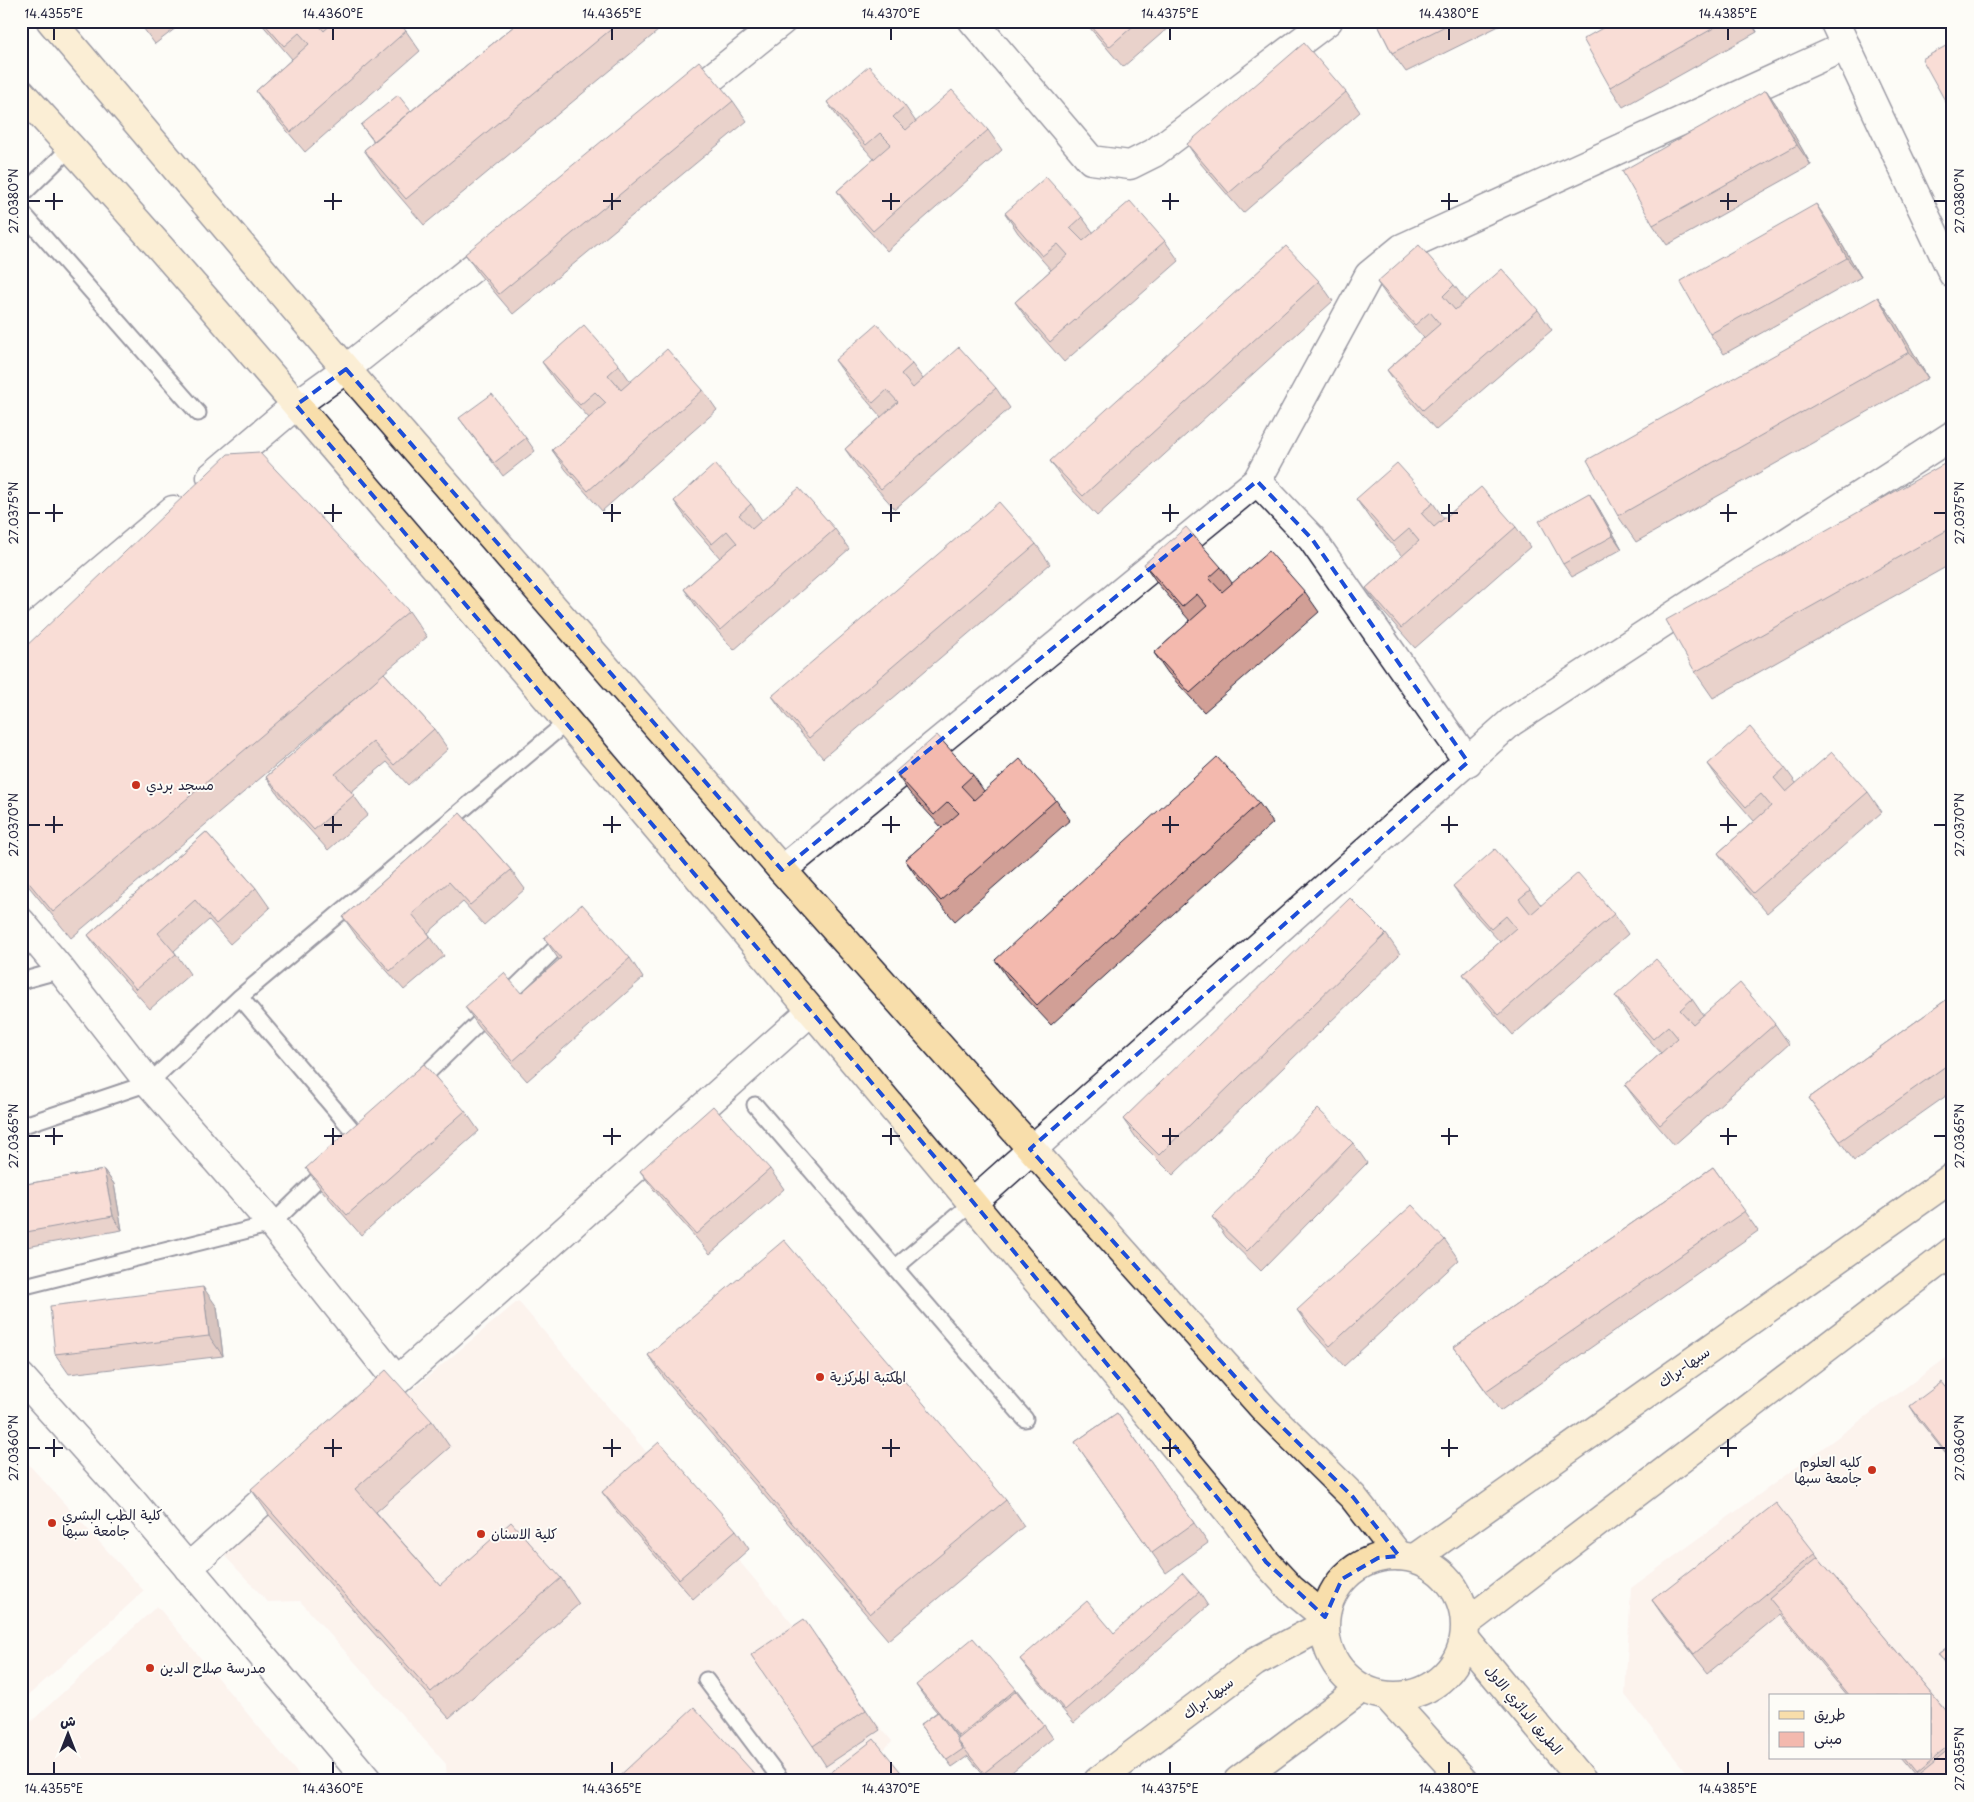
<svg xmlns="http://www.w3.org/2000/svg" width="1974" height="1802" viewBox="0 0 1974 1802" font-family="'Playpen Sans','Playpen Sans Arabic',sans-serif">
<rect width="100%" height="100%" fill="#fdfcf7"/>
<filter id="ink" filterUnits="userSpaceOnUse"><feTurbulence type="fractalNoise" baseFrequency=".02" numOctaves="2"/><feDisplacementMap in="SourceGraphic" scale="10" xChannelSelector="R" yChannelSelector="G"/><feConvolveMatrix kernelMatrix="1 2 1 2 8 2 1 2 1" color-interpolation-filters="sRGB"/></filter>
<g filter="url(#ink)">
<!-- built -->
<path fill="#fae8e1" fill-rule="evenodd" d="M518,1301L892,1741L855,1781H447L446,1764L300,1601L268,1602L222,1553L269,1515L405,1396Z
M1953,1353V1781H1693L1625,1695L1631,1588ZM1770,1696H1930V1758H1770Z
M21,1456L144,1591L21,1702Z
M157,1606L304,1781H21V1731Z"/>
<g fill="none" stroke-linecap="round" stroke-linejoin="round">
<defs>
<path id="service" d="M21,196L71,147
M21,211L198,413
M21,981L61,970
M240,997L360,1139
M416,1084L559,945
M755,1105L1025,1419
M21,1126L149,1083L240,997L568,721
M895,1268L973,1202
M21,1287L272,1224L329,1168
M706,1680L782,1781"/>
<path id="minor" d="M973,21L1091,160L1130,165L1154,153L1328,21
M1834,21L1953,274
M684,100L782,21
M211,477L296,405L346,369L504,243
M1257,481L1369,275L1402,248L1846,46
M21,638L173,510
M782,870L1257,481L1312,539L1468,762
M21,922L61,970L149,1083L272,1224L397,1381
M973,1202L1511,722L1702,597L1953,435
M21,1377L132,1501L368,1781
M370,1405L811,1011
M188,1568L287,1479"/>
<path id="primary" d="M51,21L346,369L782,870L1266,1411L1353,1497L1399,1556
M21,93C157,240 287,394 417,546C693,867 964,1192 1234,1518L1266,1562L1291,1589L1325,1617
M1465,1639L1583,1781
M1387,1696L1464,1781"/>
<path id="trunk" d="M1325 1626a70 70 0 1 1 140 0a70 70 0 1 1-140 0Z
M1415,1558L1953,1177
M1466,1623L1953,1251
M1098,1781L1255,1662L1324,1625
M1238,1781L1362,1688"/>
</defs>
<!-- service casing -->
<use href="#service" stroke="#22223b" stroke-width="19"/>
<!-- minor casing -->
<use href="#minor" stroke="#22223b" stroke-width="31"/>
<!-- primary casing -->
<use href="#primary" stroke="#22223b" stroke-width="31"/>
<!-- trunk casing -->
<use href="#trunk" stroke="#22223b" stroke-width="31"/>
<!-- service -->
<use href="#service" stroke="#fdfcf7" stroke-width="15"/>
<!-- minor -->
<use href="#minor" stroke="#fdfcf7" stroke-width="28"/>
<!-- primary -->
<use href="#primary" stroke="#f8deab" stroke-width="28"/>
<!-- trunk -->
<use href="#trunk" stroke="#f8deab" stroke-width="28"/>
</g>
<!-- wall -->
<path fill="#d19f96" stroke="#22223b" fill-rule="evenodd" d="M138,21H185L155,44Z
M259,21H334V22L406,31L420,51L305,152L270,111L256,91L292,59Z
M520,21H670L424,225L382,176L364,150L374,142L361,125L411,111Z
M1084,21H1176L1123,67Z
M1376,21H1509L1406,72L1392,53Z
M1615,21H1751L1757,32L1623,107L1610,87Z
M1953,42V112L1948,106Z
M1766,90L1780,110L1811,165L1667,245L1653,225Z
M1346,92L1360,112L1243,213L1201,164L1187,144Z
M733,101L747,121L513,314L479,274L465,254Z
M827,102L905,106L916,122L988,130L1002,150L887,251L851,211L837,191L874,159L841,122Z
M1005,213L1082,217L1093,232L1165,241L1179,261L1064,362L1029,322L1015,302L1051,270L1018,233Z
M1830,224L1861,277L1724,354L1710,334Z
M1319,281L1333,301L1097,516L1064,481L1050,461Z
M1377,282L1454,285L1466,301L1538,310L1552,330L1436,430L1401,390L1387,370L1424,338L1391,302Z
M1878,297L1896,323L1928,378L1636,542L1618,516Z
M835,360L912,364L923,379L996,388L1010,408L895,509L859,469L845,449L881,417L849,380Z
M542,362L619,365L630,381L703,390L717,410L602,511L566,470L552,450L589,418L556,382Z
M459,418L526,438L535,451L503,476Z
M1953,459V563L1713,698L1695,672Z
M1589,493L1598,507L1622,549L1572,577L1563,564Z
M1356,499L1433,503L1444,519L1516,527L1530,547L1415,648L1380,608L1366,588L1402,556L1370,519Z
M674,501L751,504L762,520L835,529L849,549L734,650L698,609L684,589L720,558L688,521Z
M1036,544L1050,564L823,758L786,716L772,696Z
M1144,564L1221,567L1232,583L1305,592L1319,612L1204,712L1168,673L1154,653L1190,621L1158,584Z
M409,611L427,637L384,673L434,729L448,749L408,785L387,762L351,792L368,815L328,850L280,797L266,777L378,679L71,938L21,877V651Z
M1708,764L1785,768L1796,783L1868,792L1882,812L1767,913L1732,873L1718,853L1754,821L1722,784Z
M895,772L973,775L984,791L1056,800L1070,820L955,921L919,880L905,860L942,828L909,792Z
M1259,803L1273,823L1051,1025L1009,980L995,960Z
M460,813L511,870L525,889L484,925L463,902L428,933L444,956L404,990L357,937L343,917Z
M206,832L256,888L270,908L230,944L209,920L174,951L190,974L150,1009L102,955L88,935Z
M1453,886L1530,890L1541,905L1614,914L1628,934L1513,1035L1477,994L1463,974L1500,942L1467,906Z
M1386,934L1400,954L1173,1175L1137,1139L1123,1119Z
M544,938L630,958L643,978L527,1081L479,1027L465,1007L521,993L559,960Z
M1953,995V1091L1854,1161L1809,1098Z
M1615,996L1692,999L1703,1015L1775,1024L1789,1044L1674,1145L1639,1104L1625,1085L1661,1053L1628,1016Z
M465,1111L479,1131L361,1235L320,1188L306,1168Z
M1353,1143L1367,1163L1261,1271L1226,1237L1212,1217Z
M1713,1167L1758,1231L1500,1411L1454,1347Z
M770,1169L784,1189L710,1254L654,1190L640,1171Z
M104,1170L114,1184L122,1230L21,1248V1185Z
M1445,1240L1459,1260L1344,1366L1311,1330L1297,1310Z
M217,1307L223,1356L69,1374L55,1354Z
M648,1355L1006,1500L1024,1526L888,1640L666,1381Z
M1953,1396V1463L1919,1420L1910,1406Z
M1117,1413L1208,1543L1166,1573L1075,1442Z
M432,1421L450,1447L376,1512L440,1585L561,1578L579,1604L449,1718L269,1515L251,1489Z
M602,1492L736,1530L749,1549L693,1599L616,1511Z
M1815,1553L1820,1560L1953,1719V1781L1915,1776L1900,1758H1930V1696H1848L1780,1614L1708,1673L1666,1620L1652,1600Z
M1199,1592L1208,1606L1074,1723L1030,1672L1020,1659L1114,1633Z
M818,1639L880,1730L826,1766L813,1746Z
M1953,1643V1674L1938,1654Z
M916,1685L1016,1689L1026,1702L1025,1703L1044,1725L1053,1738L1001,1781H988L968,1756L952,1767L920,1725L937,1712L925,1698ZM947,1724L959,1738L958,1739Z"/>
<!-- shaded-wall -->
<path fill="#aa827a" stroke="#22223b" d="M1749,21H1751L1757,32Z
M1766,90L1780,110L1811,165L1797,145Z
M1816,204L1830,224L1861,277L1847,258Z
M1878,297L1896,323L1928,378L1909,352Z
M1589,493L1598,507L1622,549L1613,536Z
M104,1170L114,1184L122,1230L113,1216Z
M203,1287L217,1307L223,1356L209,1336Z"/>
<!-- building -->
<path fill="#f3b9ae" stroke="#22223b" d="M262,21H315L324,31L335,21H398L406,31L291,132L256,91L309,44L299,33L284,46Z
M520,21H621L406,199L364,150Z
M1087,21H1139L1109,47Z
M1376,21H1455L1392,53Z
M1615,21H1726L1610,87L1583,39Z
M1953,42V103L1948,106L1922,59Z
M1304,43L1346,92L1229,193L1187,144Z
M699,61L733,101L499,294L465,254Z
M869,66L905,106L893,117L906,130L952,90L988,130L873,231L837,191L891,144L880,133L866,145L827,102Z
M1766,90L1797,145L1653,225L1622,171Z
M398,95L411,111L374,141L361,125Z
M1046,177L1082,217L1070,228L1083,241L1130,201L1165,241L1050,342L1015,302L1068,255L1058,244L1042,256L1005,213Z
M1816,204L1847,258L1710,334L1680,281Z
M1419,245L1454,285L1443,296L1455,310L1502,269L1538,310L1423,410L1387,370L1440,324L1430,312L1415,325L1377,282Z
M1286,246L1319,281L1083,496L1050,461Z
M1878,297L1909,352L1618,516L1587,460Z
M877,324L912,364L901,374L913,388L959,347L996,388L881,489L845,449L898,402L887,390L873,403L835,360Z
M584,325L619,365L608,375L621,390L667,349L703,390L588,491L552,450L606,403L595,392L580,405L542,362Z
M492,394L526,438L494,463L459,418Z
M259,452L409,611L53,912L21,873V651L228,454Z
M1953,459V527L1695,672L1666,620Z
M1397,463L1433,503L1421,513L1434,527L1481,487L1516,527L1401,628L1366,588L1419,541L1409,529L1394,542L1356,499Z
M715,464L751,504L739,515L752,529L799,488L835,529L720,630L684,589L737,543L727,531L712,544L674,501Z
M1589,493L1613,536L1563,564L1539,521Z
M999,502L1036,544L809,738L772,696Z
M1186,527L1221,567L1209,578L1222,592L1269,551L1305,592L1190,693L1154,653L1207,606L1197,594L1182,607L1144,564Z
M384,673L434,729L394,765L373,742L335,774L354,795L314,830L266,777Z
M1750,727L1785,768L1774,778L1786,792L1832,752L1868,792L1753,893L1718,853L1771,806L1761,794L1746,807L1708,764Z
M937,735L973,775L961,786L974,800L1020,759L1056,800L941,901L905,860L959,813L948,802L934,815L895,772Z
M1217,757L1259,803L1037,1005L995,960Z
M460,813L511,870L470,905L449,882L412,914L430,936L390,971L343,917Z
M206,832L256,888L216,924L195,900L158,933L176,954L136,989L88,935Z
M1495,849L1530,890L1519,899L1531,914L1578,873L1614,914L1499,1015L1463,974L1516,928L1506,916L1491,929L1453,886Z
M1350,898L1386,934L1159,1155L1123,1119Z
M582,904L630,958L513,1061L465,1007L504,973L521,993L561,958L544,938Z
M1656,959L1692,999L1680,1010L1693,1024L1740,983L1775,1024L1660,1125L1625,1085L1678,1038L1668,1026L1653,1039L1615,996Z
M1953,995V1061L1840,1141L1809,1098Z
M424,1064L465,1111L347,1215L306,1168Z
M713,1106L770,1169L696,1234L640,1171Z
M1318,1109L1353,1143L1247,1251L1212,1217Z
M1713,1167L1745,1211L1486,1391L1454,1347Z
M104,1170L113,1216L21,1233V1185Z
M1412,1205L1445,1240L1330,1346L1297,1310Z
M784,1240L1006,1500L870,1614L648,1355Z
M203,1287L209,1336L55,1354L50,1306Z
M386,1370L432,1421L355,1489L440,1585L511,1522L561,1578L431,1692L251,1489Z
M1942,1382L1953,1396V1458L1951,1459L1910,1406Z
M1117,1413L1194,1523L1152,1553L1075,1442Z
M659,1442L736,1530L679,1579L602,1492Z
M1776,1503L1815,1553L1694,1654L1652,1600Z
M1818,1557L1953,1719V1742L1915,1773L1903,1758H1930V1696H1850L1769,1598Z
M1182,1573L1199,1592L1065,1710L1020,1659L1087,1601L1114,1633Z
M804,1619L866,1710L813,1746L751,1655Z
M973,1638L1016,1689L959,1736L916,1685Z
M1953,1643V1672L1938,1654Z
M1016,1691L1044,1725L984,1773L957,1740Z
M694,1707L761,1781H614Z
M938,1712L958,1739L957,1740L963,1749L947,1760L920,1725Z
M874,1739L908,1781H828L825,1777Z
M1953,1746V1781H1909Z"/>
</g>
<!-- marked area -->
<path d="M0 0H1974V1802H0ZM346,369L782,870L1257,481L1312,539L1468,762L1030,1149L1266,1411L1353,1497L1399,1556L1378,1558L1342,1579L1325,1617L1266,1562L1234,1518L973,1202L296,405Z" fill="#fdfcf7" fill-opacity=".55" fill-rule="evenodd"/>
<path fill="none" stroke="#1d4ed8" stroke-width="4" stroke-dasharray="10 6" stroke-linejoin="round" d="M346,369L782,870L1257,481L1312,539L1468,762L1030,1149L1266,1411L1353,1497L1399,1556L1378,1558L1342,1579L1325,1617L1266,1562L1234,1518L973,1202L296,405Z"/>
<!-- ticks -->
<path fill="none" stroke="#22223b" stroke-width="2" d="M54,28V40M333,28V40M612,28V40M891,28V40M1170,28V40M1449,28V40M1728,28V40M54,193V210M333,193V210M612,193V210M891,193V210M1170,193V210M1449,193V210M1728,193V210M28,201H40M45,201H63M324,201H342M603,201H621M882,201H900M1162,201H1179M1441,201H1458M1720,201H1737M1934,201H1946M54,504V522M333,504V522M612,504V522M891,504V522M1170,504V522M1449,504V522M1728,504V522M28,513H40M45,513H63M324,513H342M603,513H621M882,513H900M1162,513H1179M1441,513H1458M1720,513H1737M1934,513H1946M54,816V833M333,816V833M612,816V833M891,816V833M1170,816V833M1449,816V833M1728,816V833M28,825H40M45,825H63M324,825H342M603,825H621M882,825H900M1162,825H1179M1441,825H1458M1720,825H1737M1934,825H1946M54,1128V1145M333,1128V1145M612,1128V1145M891,1128V1145M1170,1128V1145M1449,1128V1145M1728,1128V1145M28,1136H40M45,1136H63M324,1136H342M603,1136H621M882,1136H900M1162,1136H1179M1441,1136H1458M1720,1136H1737M1934,1136H1946M54,1439V1457M333,1439V1457M612,1439V1457M891,1439V1457M1170,1439V1457M1449,1439V1457M1728,1439V1457M28,1448H40M45,1448H63M324,1448H342M603,1448H621M882,1448H900M1162,1448H1179M1441,1448H1458M1720,1448H1737M1934,1448H1946M1934,1759H1946M54,1762V1774M333,1762V1774M612,1762V1774M891,1762V1774M1170,1762V1774M1449,1762V1774M1728,1762V1774"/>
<!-- markers -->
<g fill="#c8321e" stroke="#fdfcf7" stroke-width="2">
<circle cx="136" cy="785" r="5"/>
<circle cx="820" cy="1377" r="5"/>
<circle cx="1872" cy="1470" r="5"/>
<circle cx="52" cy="1523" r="5"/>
<circle cx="481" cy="1534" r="5"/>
<circle cx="150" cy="1668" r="5"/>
</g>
<g text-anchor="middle" stroke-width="4" stroke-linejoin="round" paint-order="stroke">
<!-- poi labels -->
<g font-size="14" fill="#22223b" stroke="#fdfcf7" text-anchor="start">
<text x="146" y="790">مسجد بردي</text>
<text x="830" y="1382">المكتبة المركزية</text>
<text x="1862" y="1467" text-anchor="end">كليه العلوم<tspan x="1862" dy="16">جامعة سبها</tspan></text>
<text x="62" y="1520">كلية الطب البشري<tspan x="62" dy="16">جامعة سبها</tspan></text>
<text x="491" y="1539">كلية الاسنان</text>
<text x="160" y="1673">مدرسة صلاح الدين</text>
</g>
<!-- street labels -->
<g font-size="14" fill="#22223b" stroke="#fdfcf7">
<text transform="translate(1684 1367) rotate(-35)" y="5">سبها-براك</text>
<text transform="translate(1208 1698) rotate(-37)" y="5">سبها-براك</text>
<text transform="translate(1524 1710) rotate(50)" y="5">الطريق الدائري الاول</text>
</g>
</g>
<!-- margin -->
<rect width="1974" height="1802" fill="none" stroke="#fdfcf7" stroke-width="55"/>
<!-- legend -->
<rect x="1769" y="1694" width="162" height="65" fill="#fdfcf7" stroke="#a5a5ac"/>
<rect x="1779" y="1711" width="25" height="8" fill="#f8deab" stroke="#a5a5ac"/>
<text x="1814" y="1720" font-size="15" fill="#22223b">طريق</text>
<rect x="1779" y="1732" width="25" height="15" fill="#f3b9ae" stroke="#a5a5ac"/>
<text x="1814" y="1744" font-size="15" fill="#22223b">مبنى</text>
<!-- north arrow -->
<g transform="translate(68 1734)" stroke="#fdfcf7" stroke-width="4" paint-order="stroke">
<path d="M0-4L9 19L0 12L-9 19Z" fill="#22223b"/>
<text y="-8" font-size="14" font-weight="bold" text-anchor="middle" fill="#22223b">ش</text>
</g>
<rect x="28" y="28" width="1918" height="1746" fill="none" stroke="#22223b" stroke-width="2"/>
<g font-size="12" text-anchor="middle" fill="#22223b">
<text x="54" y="18">14.4355°E</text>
<text x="333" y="18">14.4360°E</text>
<text x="612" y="18">14.4365°E</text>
<text x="891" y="18">14.4370°E</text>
<text x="1170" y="18">14.4375°E</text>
<text x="1449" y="18">14.4380°E</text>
<text x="1728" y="18">14.4385°E</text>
<text transform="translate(14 201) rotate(-90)" y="4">27.0380°N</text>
<text transform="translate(1960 201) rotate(-90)" y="4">27.0380°N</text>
<text transform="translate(14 513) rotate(-90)" y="4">27.0375°N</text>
<text transform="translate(1960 513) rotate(-90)" y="4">27.0375°N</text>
<text transform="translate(14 825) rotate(-90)" y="4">27.0370°N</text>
<text transform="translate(1960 825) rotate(-90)" y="4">27.0370°N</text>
<text transform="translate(14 1136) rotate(-90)" y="4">27.0365°N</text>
<text transform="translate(1960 1136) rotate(-90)" y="4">27.0365°N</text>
<text transform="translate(14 1448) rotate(-90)" y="4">27.0360°N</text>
<text transform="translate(1960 1448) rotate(-90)" y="4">27.0360°N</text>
<text transform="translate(1960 1759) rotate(-90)" y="4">27.0355°N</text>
<text x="54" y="1793">14.4355°E</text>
<text x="333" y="1793">14.4360°E</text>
<text x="612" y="1793">14.4365°E</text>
<text x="891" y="1793">14.4370°E</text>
<text x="1170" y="1793">14.4375°E</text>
<text x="1449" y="1793">14.4380°E</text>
<text x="1728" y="1793">14.4385°E</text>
</g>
</svg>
